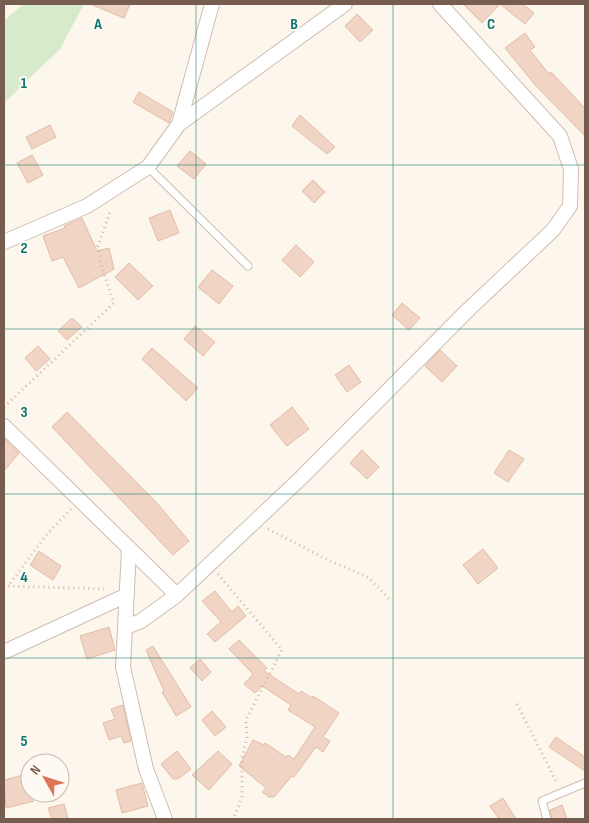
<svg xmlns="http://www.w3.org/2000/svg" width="589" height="823" viewBox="0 0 589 823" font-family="'Sofia Sans Condensed',sans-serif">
<rect width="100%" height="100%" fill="#fcf6ec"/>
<!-- green -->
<path fill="#d7eaca" d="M23,4H84L60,49L4,103V21Z"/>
<!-- building -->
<path fill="#f1d5c4" stroke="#e3bca5" d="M90,4H130L124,18Z
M463,4H523L534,13L525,24L500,4L482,23Z
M357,14L373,30L360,42L345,26Z
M525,33L535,47L530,50L549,74L551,72L585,108V136L536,86L505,48Z
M139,92L173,112L169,123L133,102Z
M300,115L335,147L327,154L292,126Z
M50,125L56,137L32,149L26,137Z
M190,151L206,164L194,179L177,166Z
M32,155L43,175L28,183L17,163Z
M313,180L325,192L314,203L302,191Z
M170,210L179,233L158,241L149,218Z
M82,218L97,251L109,248L114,269L79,288L63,257L52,261L43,236L65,228L64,226Z
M296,245L314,262L300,277L282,260Z
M129,263L153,286L138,300L115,277Z
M212,270L233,286L219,304L198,287Z
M402,303L420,318L409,330L392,315Z
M72,318L82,327L67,340L58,331Z
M195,326L215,342L203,356L184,339Z
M38,346L50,359L36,371L25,358Z
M152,348L198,388L186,401L142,359Z
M440,350L457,366L442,382L425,366Z
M349,365L361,382L347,392L335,375Z
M292,407L309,429L287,446L270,425Z
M67,412L156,502L189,541L173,555L52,427Z
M4,438L19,453L4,471Z
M362,450L379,467L367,479L350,463Z
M509,450L524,459L508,482L494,473Z
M483,549L498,568L478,584L463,565Z
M39,551L61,566L53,580L30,565Z
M215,591L232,612L238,606L246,616L215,642L207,634L221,622L202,601Z
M109,627L115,650L87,659L80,636Z
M239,640L267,668L264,671L299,694L301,691L312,698L313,696L339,713L323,737L330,741L323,752L316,747L294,777L292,776L274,797H269L262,792L266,788L239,766L253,740L264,745L265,743L286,757L288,755L294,759L315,727L288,710L291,705L262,686L255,693L244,684L253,674L229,649Z
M153,646L191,707L176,716L162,692L164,691L146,650Z
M200,659L211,672L202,681L190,668Z
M123,705L131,741L124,743L121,736L109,740L103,723L115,719L111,709Z
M212,711L226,727L215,736L202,720Z
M556,737L585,757V771L549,747Z
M177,751L191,769L178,779H173L161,764Z
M218,751L232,764L209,790L192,775Z
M27,774L30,793H32L34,801L6,808L4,780Z
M142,783L148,806L122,813L116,790Z
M503,798L516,819H499L490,806Z
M64,804L68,819H52L48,808Z
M562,805L567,819H552L550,810Z"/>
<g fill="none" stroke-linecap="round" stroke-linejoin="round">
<defs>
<path id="service" d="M148,167L248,266
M547,819L542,801L585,783"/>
<path id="minor" d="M179,124L345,4
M4,242L87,206L148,167L179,124L212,4
M4,426L177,595L302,477L469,309L553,230L570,206L571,169L560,136L440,4
M129,549L123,667L146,769L165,819
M126,627L141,621L177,595
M4,652L127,595"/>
</defs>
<!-- service casing -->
<use href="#service" stroke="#cebeb1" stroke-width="9"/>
<!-- minor casing -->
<use href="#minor" stroke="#cebeb1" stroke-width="16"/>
<!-- path -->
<path stroke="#d6b8a7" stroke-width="3" stroke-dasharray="1 4" stroke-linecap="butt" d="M4,407L114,303L100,262L98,246L111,209
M71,509L47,534L8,586L104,589
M268,529L332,562L368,577L390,600
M218,574L282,650L246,720L247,737L242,758V798L233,819
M517,704L557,783"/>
<!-- service -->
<use href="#service" stroke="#fff" stroke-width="7"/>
<!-- minor -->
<use href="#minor" stroke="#fff" stroke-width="14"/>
</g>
<!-- grid -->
<path fill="none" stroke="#0f766e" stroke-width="1" stroke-opacity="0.55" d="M196,4V819M393,4V819M4,165H585M4,329H585M4,494H585M4,658H585"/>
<g font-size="16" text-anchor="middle" font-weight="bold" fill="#0f766e" stroke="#fefaf3" stroke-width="4" stroke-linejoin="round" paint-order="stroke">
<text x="98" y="29">A</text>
<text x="294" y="29">B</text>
<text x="491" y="29">C</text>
<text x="24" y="88">1</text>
<text x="24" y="253">2</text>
<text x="24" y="417">3</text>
<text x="24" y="582">4</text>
<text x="24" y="746">5</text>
</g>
<!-- border -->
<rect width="589" height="823" fill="none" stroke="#775d4f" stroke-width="10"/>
<!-- north arrow -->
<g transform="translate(45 778) rotate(309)"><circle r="24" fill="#fefaf3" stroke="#c8bbb1"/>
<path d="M0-4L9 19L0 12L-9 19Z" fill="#e07457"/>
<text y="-8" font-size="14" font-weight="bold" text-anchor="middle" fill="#775d4f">N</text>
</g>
</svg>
